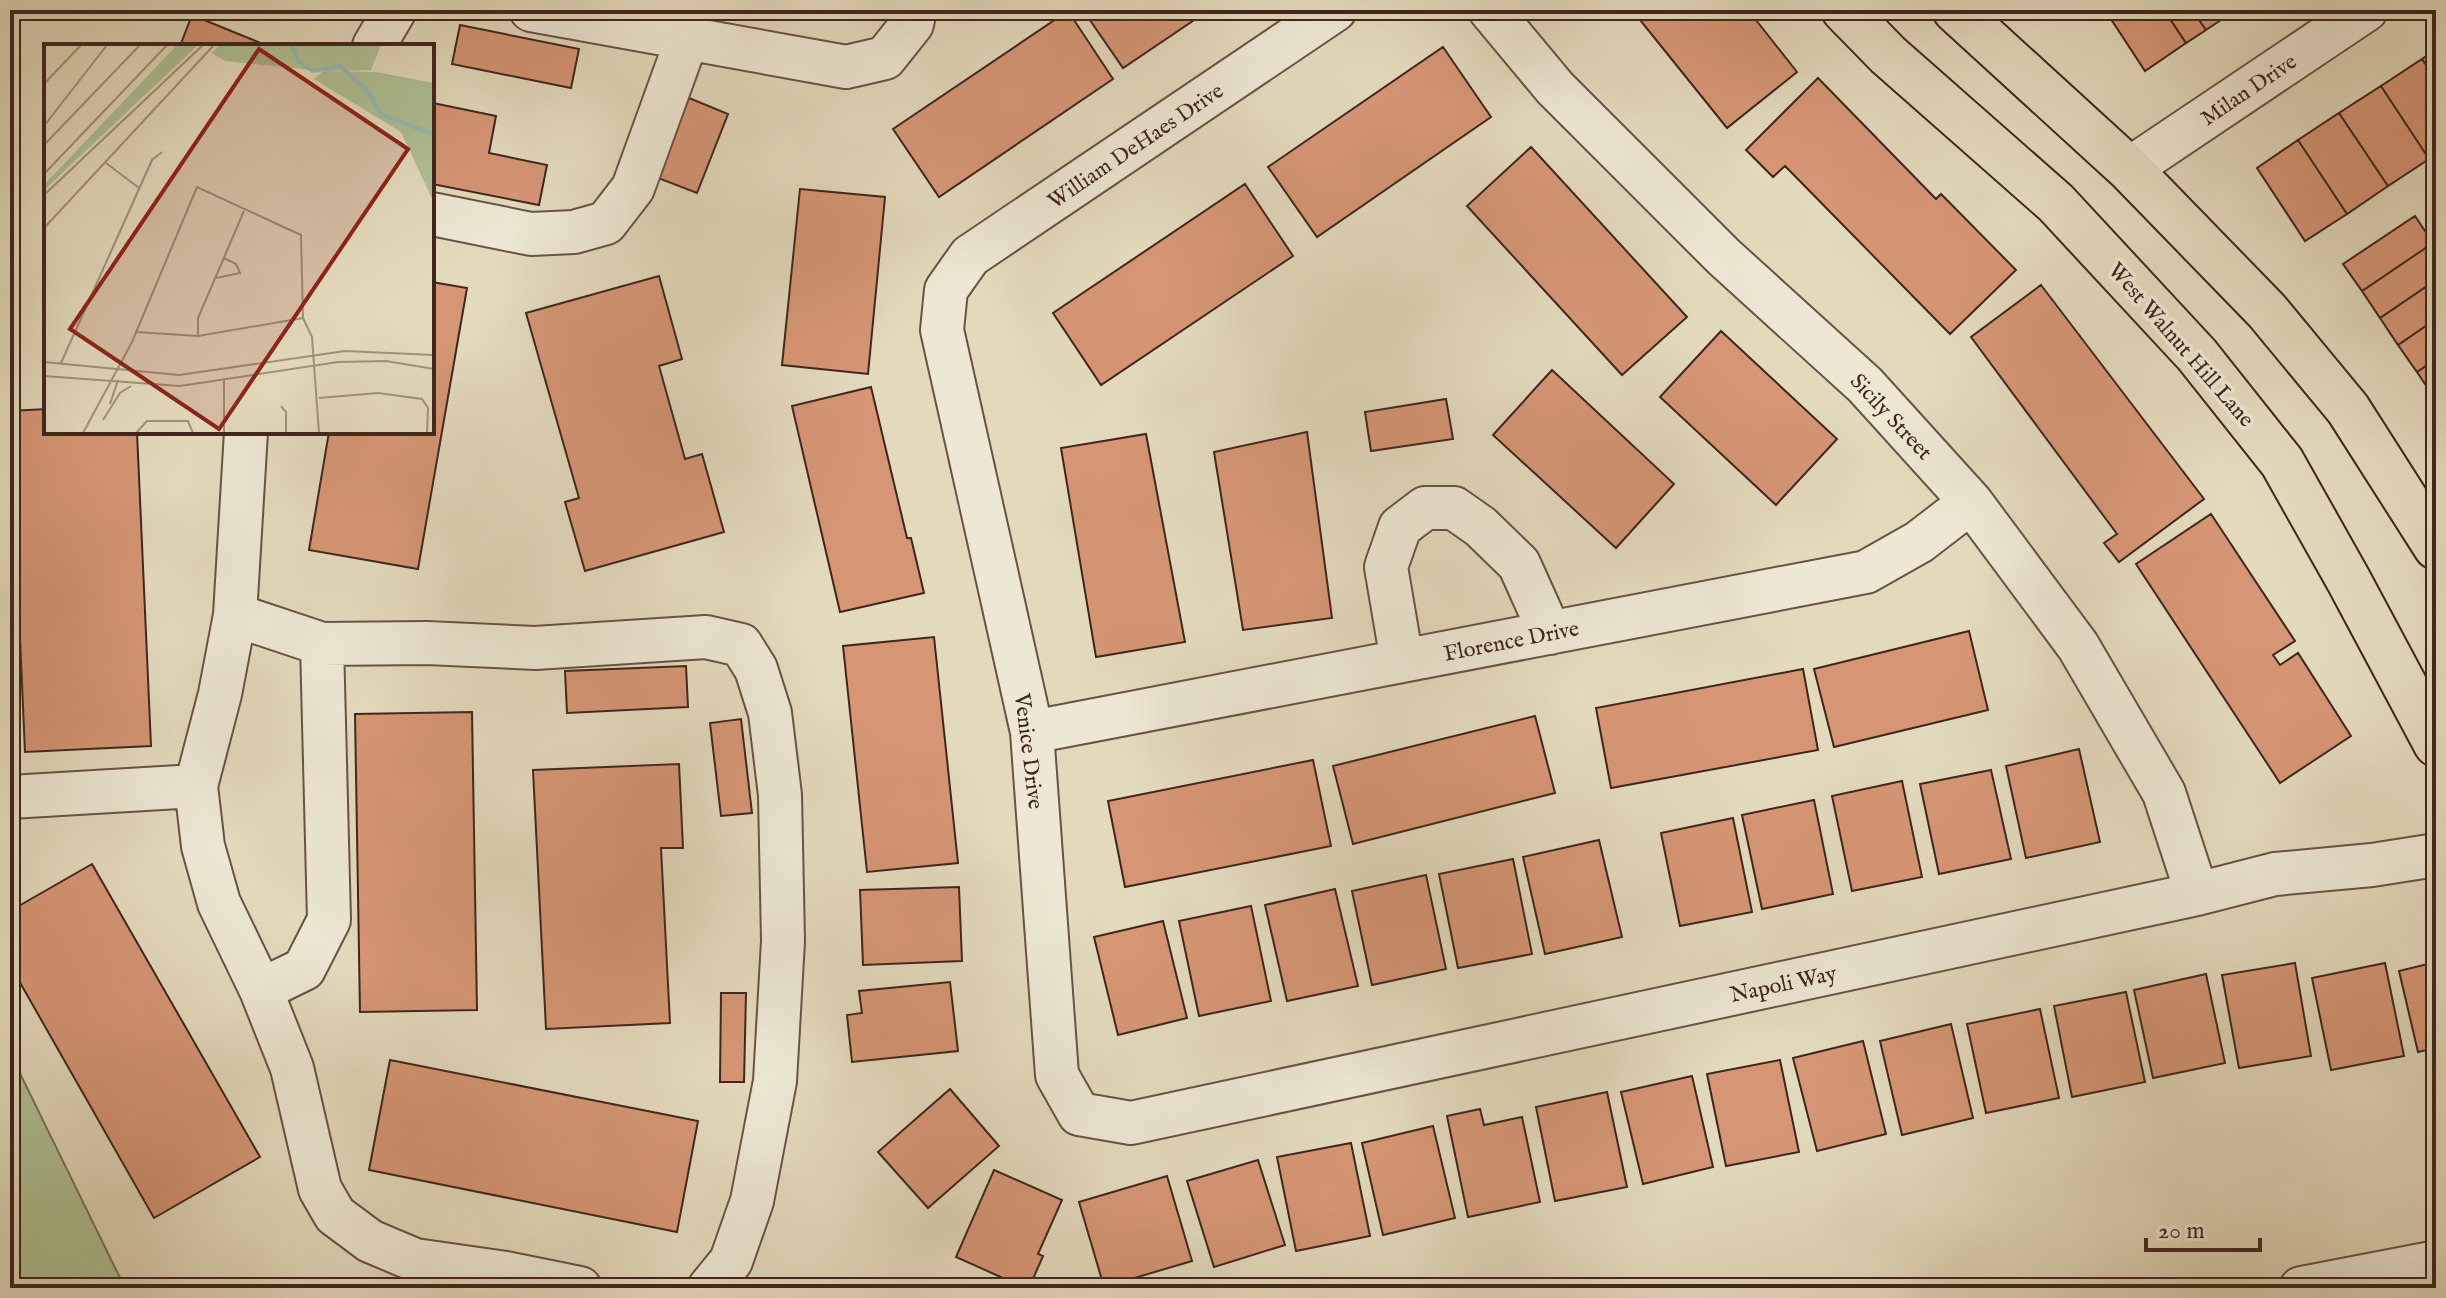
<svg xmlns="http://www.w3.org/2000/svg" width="2446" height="1298" viewBox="0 0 2446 1298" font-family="'IM FELL English',serif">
<rect width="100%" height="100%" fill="#e3dabc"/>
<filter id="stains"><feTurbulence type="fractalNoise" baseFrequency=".0025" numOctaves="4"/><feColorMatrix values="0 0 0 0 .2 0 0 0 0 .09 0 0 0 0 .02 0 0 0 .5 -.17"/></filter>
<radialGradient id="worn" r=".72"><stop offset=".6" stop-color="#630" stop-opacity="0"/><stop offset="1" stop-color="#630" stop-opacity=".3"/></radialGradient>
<!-- green -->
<path fill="#afc194" stroke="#777458" stroke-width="2" d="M10,1053L125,1288H10Z"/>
<!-- building -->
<path fill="#d69676" stroke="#3f261d" stroke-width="2" d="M1083,10H1209L1123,68Z
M1632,10H1748L1797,72L1727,128Z
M2105,10H2164L2186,43L2145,71Z
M2164,10H2192L2206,30L2186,43Z
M2192,10H2223L2227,16L2206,30Z
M1068,11L1113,79L939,197L893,129Z
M192,15L268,46H180Z
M460,25L579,49L571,88L452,64Z
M1443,47L1491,117L1317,237L1268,167Z
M2436,49V80L2422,59Z
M2422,59L2436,80V155L2429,159L2381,86Z
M1818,78L1936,199L1941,194L2016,270L1950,334L1785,166L1773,177L1746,150Z
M2381,86L2429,159L2388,186L2339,113Z
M689,98L728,114L697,193L658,178Z
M433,103L496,116L489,153L547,165L539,205L432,184Z
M2339,113L2388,186L2347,214L2298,140Z
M2298,140L2347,214L2305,241L2257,168Z
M1531,147L1687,317L1622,375L1467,206Z
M1245,184L1293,256L1101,385L1053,313Z
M800,189L885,197L868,374L782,365Z
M2415,216L2433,243L2362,291L2343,264Z
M2433,243L2436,247V280L2380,318L2362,291Z
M659,276L682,359L659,366L685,459L702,454L724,532L585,571L565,502L579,498L526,313Z
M2436,280V319L2398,345L2380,318Z
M432,282L467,288L418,569L309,550L329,432H432Z
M2041,285L2204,499L2119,562L2104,543L2117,534L1971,337Z
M2436,319V359L2417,372L2398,345Z
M1721,331L1837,439L1776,505L1660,397Z
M2436,359V398L2435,399L2417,372Z
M1552,370L1674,484L1616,548L1493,435Z
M871,387L907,538H911L924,593L840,612L792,406Z
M1446,399L1453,439L1371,451L1365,412Z
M46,409V432H137L151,746L25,752L10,411Z
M1307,432L1332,618L1243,630L1214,452Z
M1146,434L1185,642L1096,657L1061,448Z
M2211,514L2295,641L2273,655L2280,665L2298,653L2351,736L2280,783L2136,564Z
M1969,631L1988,710L1834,747L1814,669Z
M934,637L958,863L867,872L843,646Z
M686,666L688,707L567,713L565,671Z
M1803,669L1818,750L1611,788L1596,708Z
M472,712L477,1010L360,1012L355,714Z
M1535,716L1555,793L1353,844L1333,766Z
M741,719L752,813L721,816L710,723Z
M2079,749L2100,842L2026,858L2006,766Z
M1313,760L1331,846L1125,887L1108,801Z
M679,764L683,848H661L670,1023L546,1029L533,770Z
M1991,770L2011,859L1939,874L1920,784Z
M1902,781L1922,877L1852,891L1832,796Z
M1814,800L1833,894L1762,909L1742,815Z
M1733,818L1752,912L1680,926L1661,833Z
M1599,840L1622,937L1545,954L1523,857Z
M1513,859L1532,954L1458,968L1439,874Z
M92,864L260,1157L154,1218L10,965V911Z
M1426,875L1446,969L1372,985L1352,891Z
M959,887L962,961L863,965L860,890Z
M1335,889L1358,986L1287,1001L1265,905Z
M1251,906L1271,1001L1199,1016L1179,921Z
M1163,921L1187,1018L1118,1035L1094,937Z
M2436,962V1048L2418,1052L2399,971Z
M2295,963L2311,1056L2239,1068L2222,975Z
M2385,963L2404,1056L2331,1070L2312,978Z
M2206,974L2225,1063L2153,1078L2134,990Z
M950,982L958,1051L852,1062L847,1015L862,1013L859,991Z
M2126,992L2145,1082L2072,1097L2054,1006Z
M721,993H746L744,1082H720Z
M2040,1009L2059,1098L1986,1113L1967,1024Z
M1951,1024L1973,1118L1902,1135L1880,1041Z
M1863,1041L1886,1134L1817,1151L1793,1058Z
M390,1060L698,1121L677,1232L369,1170Z
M1780,1060L1799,1152L1726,1166L1707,1074Z
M1692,1076L1713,1167L1643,1184L1621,1092Z
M950,1089L999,1146L928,1208L878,1152Z
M1607,1092L1627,1187L1555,1201L1536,1107Z
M1480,1109L1484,1125L1522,1117L1540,1202L1468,1217L1447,1116Z
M1433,1126L1455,1218L1383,1235L1362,1143Z
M1351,1143L1370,1236L1296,1251L1277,1157Z
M1258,1160L1285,1245L1214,1267L1187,1181Z
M994,1170L1062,1200L1038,1254L1043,1256L1029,1288H999L1003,1278L956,1257Z
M1167,1176L1192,1261L1104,1287L1079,1202Z"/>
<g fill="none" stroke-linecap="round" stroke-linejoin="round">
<defs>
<path id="minor" d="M531,10L846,67L885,58L912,24L915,10
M1335,10L970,256L946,290L942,330L1032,732L1057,1075L1079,1114L1131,1123L2197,894L2275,874L2372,865L2436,855
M1490,10L1555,88L1724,257L1865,385L1971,502L2078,646L2164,793L2197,894
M374,46L395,10
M2129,169L2366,10
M432,214L531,234L574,232L606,223L633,188L687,39
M246,432L235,615L220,694L196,786L203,846L219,903L261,990L292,1068L320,1189L335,1215L370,1241L415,1260L506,1273L580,1288
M235,615L322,644L427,643L535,648L706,637L741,645L756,669L770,713L780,795L783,941L775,1081L752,1201L731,1261L709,1288
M1402,661L1386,567L1400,527L1425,508H1454L1481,527L1519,564L1550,633
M1032,732L1866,572L1919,542L1971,502
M10,797L196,786
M261,990L304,969L329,920L322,644
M2301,1288L2436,1262"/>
<path id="major" d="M1844,10L1888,55L2056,203L2197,355L2282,462L2349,581L2436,744
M1955,10L2129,169L2267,311L2348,409L2436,547"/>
</defs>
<!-- minor casing -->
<use href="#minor" stroke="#685345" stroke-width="46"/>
<!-- major casing -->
<use href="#major" stroke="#3f261d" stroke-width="48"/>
<!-- minor -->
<use href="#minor" stroke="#ede7d3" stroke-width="42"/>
<!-- major -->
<use href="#major" stroke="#e3dabc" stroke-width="44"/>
</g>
<g text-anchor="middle" stroke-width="7" stroke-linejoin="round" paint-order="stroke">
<!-- street labels -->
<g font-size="22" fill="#3f261d" stroke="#ede7d3">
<text transform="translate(2248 89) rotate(-34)" y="8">Milan Drive</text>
<text transform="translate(1135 145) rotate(-34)" y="8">William DeHaes Drive</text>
<text transform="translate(2182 344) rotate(49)" y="8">West Walnut Hill Lane</text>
<text transform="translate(1892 416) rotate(47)" y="8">Sicily Street</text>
<text transform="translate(1511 640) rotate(-11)" y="8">Florence Drive</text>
<text transform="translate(1030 751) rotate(83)" y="8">Venice Drive</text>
<text transform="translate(1783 983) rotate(-12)" y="8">Napoli Way</text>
</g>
</g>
<!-- overview -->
<g transform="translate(44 44)">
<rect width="390" height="390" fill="#e3dabc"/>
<path d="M133,1H154L0,146V141ZM175,1H337L327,26L279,27L332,28L390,39V159L357,88L270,35L279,27L181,17L168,9Z" fill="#afc194"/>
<path fill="none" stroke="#96bab7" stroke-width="4" d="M247,1L255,18L269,27L296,22L323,46L338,71L390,90"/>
<path fill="none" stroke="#a1927c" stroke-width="2" d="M0,40L37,1M0,82L63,1M0,101L96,1M62,119L95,144M0,130L123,1M0,151L159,1M0,184L170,1M172,234L196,229L192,220L180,214M92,288L154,292L259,274M154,292V274L200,167M0,318L135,331L301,307L390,311M17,319L108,116L118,108M0,332L136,342L294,318L342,317L390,325M275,354L334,349L378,355L384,364L383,389M66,360L74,336M237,362L242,368V389M59,376L76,349L87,342M39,389L88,298L153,143L257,191L259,274L268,293L275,389M92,389L103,377H144L149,389M180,389V336"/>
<path fill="#8f2418" fill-opacity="0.15" stroke="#8f2418" stroke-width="4" d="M215,5L364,105L175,385L26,285Z"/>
<rect width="390" height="390" fill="none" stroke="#3f261d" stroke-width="4"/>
</g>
<!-- margin -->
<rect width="2446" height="1298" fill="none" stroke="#e3dabc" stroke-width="40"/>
<rect x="12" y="12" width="2422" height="1274" fill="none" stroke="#3f261d" stroke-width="4"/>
<rect x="20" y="20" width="2406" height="1258" fill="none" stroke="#3f261d" stroke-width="2"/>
<!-- scale -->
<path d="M2146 1238v12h114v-12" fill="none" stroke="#3f261d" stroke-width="4"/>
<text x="2158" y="1238" font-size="24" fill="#3f261d" stroke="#ede7d3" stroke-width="6" paint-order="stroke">20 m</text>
<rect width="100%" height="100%" filter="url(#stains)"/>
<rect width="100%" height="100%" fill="url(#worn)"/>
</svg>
